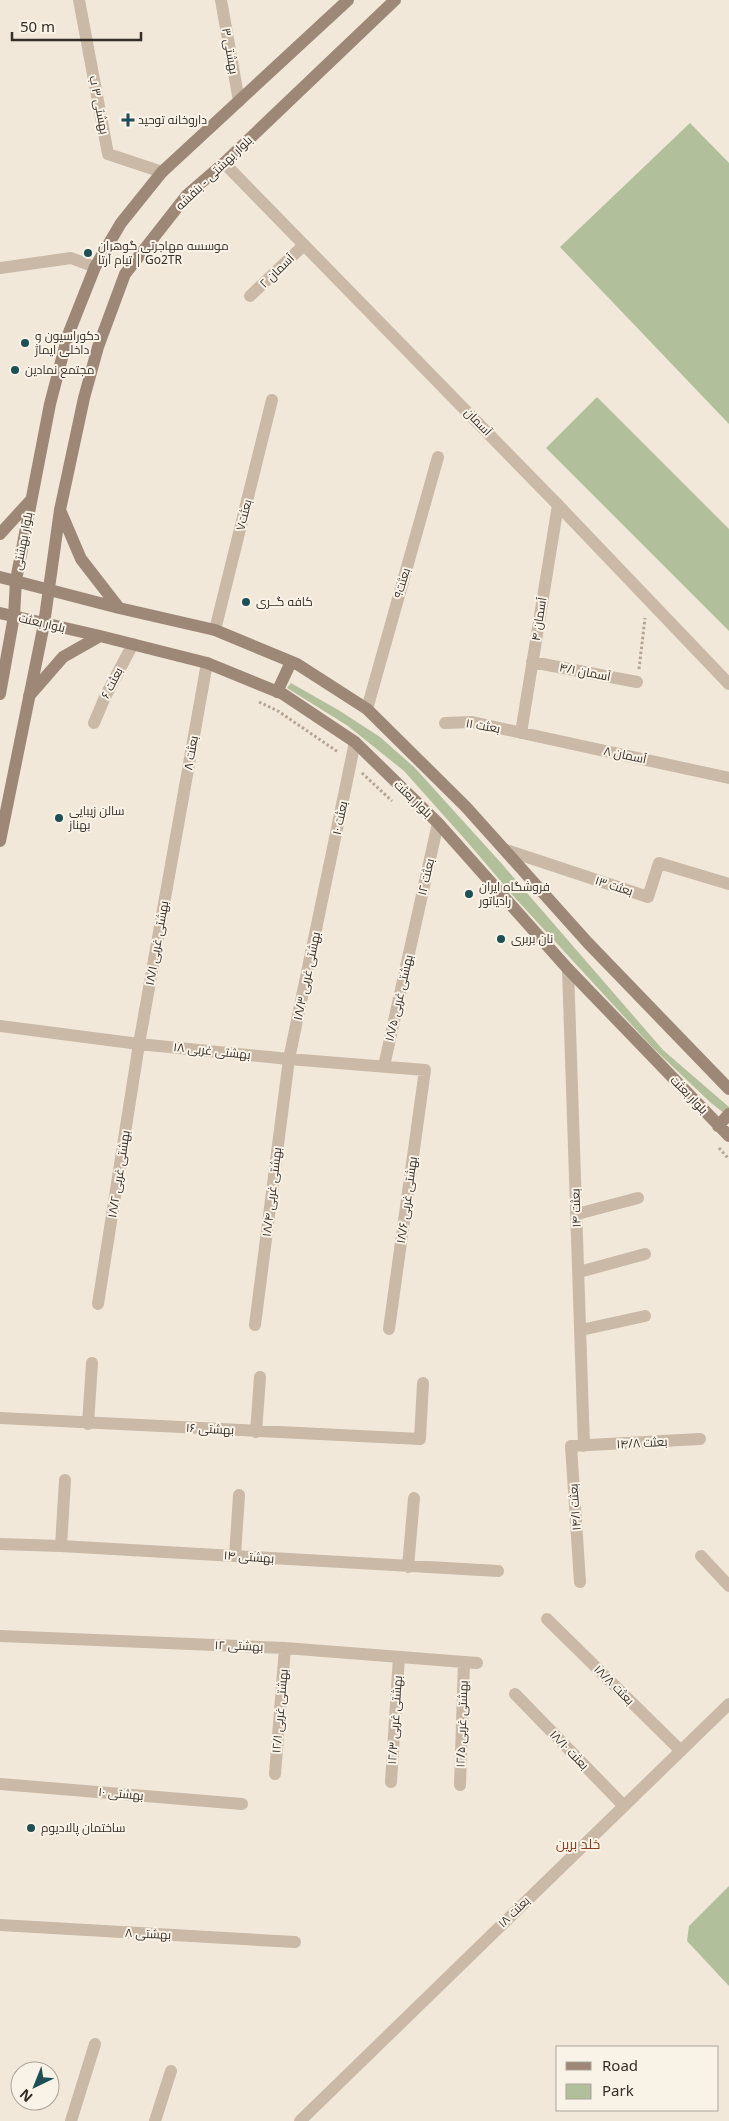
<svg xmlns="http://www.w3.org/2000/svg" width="729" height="2121" viewBox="0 0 729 2121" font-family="'Noto Sans',Cairo,sans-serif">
<rect width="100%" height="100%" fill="#f1e8da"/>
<!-- green -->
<path fill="#b1c09a" d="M690,123L729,163V424L560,247Z
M597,397L729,529V631L546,448Z
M291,683L340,711L380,737L415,768L502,864L663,1050L729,1107V1117L711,1103L652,1047L516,899L463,837L404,771L348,726L287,688Z
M729,1886V1986L687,1941L689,1926Z"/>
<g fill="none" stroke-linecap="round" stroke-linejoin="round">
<!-- path -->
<path stroke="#b5a390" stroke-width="3" stroke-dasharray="2.5 2.5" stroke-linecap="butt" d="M639,669L645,618
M259,702L278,711L338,752
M362,773L392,801
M719,1148L729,1159"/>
<!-- minor -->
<path stroke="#c9b9a6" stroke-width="12" d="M79,0L108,154L162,172
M221,0L239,101
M0,268L71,258L95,267
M250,296L304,245
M215,630L272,400
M532,662L637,682
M367,709L438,457
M94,723L105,697L133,644
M445,723L472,722L729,778
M521,733L558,505
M506,850L648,897L659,863L729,884
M568,969L584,1446
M0,1026L139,1044L289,1059L425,1070L389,1329
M384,1066L438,823
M577,1214L638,1198
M579,1272L645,1254
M98,1304L139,1044L207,663
M255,1325L289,1059L355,742
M581,1330L645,1316
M0,1418L420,1439L423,1383
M88,1424L92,1363
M256,1432L260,1377
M0,1544L61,1546L498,1571
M61,1546L65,1480
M235,1556L239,1495
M701,1556L729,1586
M408,1567L414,1498
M580,1582L571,1446L700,1439
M547,1619L681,1751
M0,1636L285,1648L477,1663
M515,1694L624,1806
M275,1774L285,1648
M391,1782L399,1657
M0,1784L242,1804
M460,1785L464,1662
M0,1925L295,1942
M71,2121L95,2044
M155,2121L171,2071
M300,2121L729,1704"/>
<!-- tertiary -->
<path stroke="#c9b9a6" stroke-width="12" d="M224,163L558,505L729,684"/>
<!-- secondary -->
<path stroke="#9d8877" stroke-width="12" d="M60,510L81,559L119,608
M0,534L30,501
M0,577L119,608L215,630L297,664L367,709L466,807L588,943L729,1089
M0,613L100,636L207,663L283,694L355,742L438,823L568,969L729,1136
M277,692L291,662
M0,694L14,616L16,580L50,404L68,335L95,267L121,223L162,172L348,0
M29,696L63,657L100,636
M0,841L44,624L60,510L84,398L98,347L125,274L187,195L224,163L395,0
M718,1126L729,1114"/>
</g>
<!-- markers -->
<g fill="#1d4f57" stroke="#f9f2e6" stroke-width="2">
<path d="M125.5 112.5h5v5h5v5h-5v5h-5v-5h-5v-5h5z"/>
<circle cx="88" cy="253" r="5"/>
<circle cx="25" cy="343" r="5"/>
<circle cx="15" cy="370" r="5"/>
<circle cx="246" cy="602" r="5"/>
<circle cx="59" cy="818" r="5"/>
<circle cx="469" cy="894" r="5"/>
<circle cx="501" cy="939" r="5"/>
<circle cx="31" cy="1828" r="5"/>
</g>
<g text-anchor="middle" stroke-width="4" stroke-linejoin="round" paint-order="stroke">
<!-- street labels -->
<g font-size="12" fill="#352d27" stroke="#f9f2e6">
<text transform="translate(230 51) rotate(80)" y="4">بهشتی ۳</text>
<text transform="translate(99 105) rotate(79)" y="4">بهشتی ۳ ب</text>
<text transform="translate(214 173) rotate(-44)" y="4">بلوار بهشتی - بنفشه</text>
<text transform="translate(277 271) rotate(-44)" y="4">۲ آسمان</text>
<text transform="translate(478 422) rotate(46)" y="4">آسمان</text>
<text transform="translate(244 515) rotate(-76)" y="4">بعثت۷</text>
<text transform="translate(23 541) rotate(-79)" y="4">بلوار بهشتی</text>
<text transform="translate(402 583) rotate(-74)" y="4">بعثت۹</text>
<text transform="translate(539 619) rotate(-81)" y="4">۴ آسمان</text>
<text transform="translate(42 623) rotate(13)" y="4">بلوار بعثت</text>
<text transform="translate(585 672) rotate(11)" y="4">۴/۱ آسمان</text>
<text transform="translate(112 683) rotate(-63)" y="4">۶ بعثت</text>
<text transform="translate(483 726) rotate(10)" y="4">۱۱ بعثت</text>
<text transform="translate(191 753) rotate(-80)" y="4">۸ بعثت</text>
<text transform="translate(625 755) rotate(12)" y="4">۸ آسمان</text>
<text transform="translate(413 799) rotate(44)" y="4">بلوار بعثت</text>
<text transform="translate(340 818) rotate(-78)" y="4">۱۰ بعثت</text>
<text transform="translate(426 877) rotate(-77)" y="4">۱۲ بعثت</text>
<text transform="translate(614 886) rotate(18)" y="4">۱۳ بعثت</text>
<text transform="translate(157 943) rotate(-80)" y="4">بهشتی غربی ۱۸/۱</text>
<text transform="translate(307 976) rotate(-78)" y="4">بهشتی غربی ۱۸/۳</text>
<text transform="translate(399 998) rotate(-77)" y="4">بهشتی غربی ۱۸/۵</text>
<text transform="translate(212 1051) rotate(6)" y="4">بهشتی غربی ۱۸</text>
<text transform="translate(689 1095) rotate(46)" y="4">بلوار بعثت</text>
<text transform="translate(119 1174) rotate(-81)" y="4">بهشتی غربی ۱۸/۲</text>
<text transform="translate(272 1192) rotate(-83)" y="4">بهشتی غربی ۱۸/۴</text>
<text transform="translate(407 1200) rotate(-82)" y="4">بهشتی غربی ۱۸/۶</text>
<text transform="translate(576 1208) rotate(-92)" y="4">بعثت ۱۴</text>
<text transform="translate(210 1429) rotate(3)" y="4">۱۶ بهشتی</text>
<text transform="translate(642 1443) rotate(-3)" y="4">۱۴/۸ بعثت</text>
<text transform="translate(575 1507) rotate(-94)" y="4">۱۴/۱ بعثت</text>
<text transform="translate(249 1557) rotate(4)" y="4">۱۴ بهشتی</text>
<text transform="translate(239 1646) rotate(2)" y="4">۱۲ بهشتی</text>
<text transform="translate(614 1685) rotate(45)" y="4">۱۸/۸ بعثت</text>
<text transform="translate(280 1711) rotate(-85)" y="4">۱۲/۱ بهشتی غربی</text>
<text transform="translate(395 1720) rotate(-86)" y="4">۱۲/۳ بهشتی غربی</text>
<text transform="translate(462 1724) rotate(-88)" y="4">۱۲/۵ بهشتی غربی</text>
<text transform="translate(569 1750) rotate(46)" y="4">۱۸/۱۰ بعثت</text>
<text transform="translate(121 1794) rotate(5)" y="4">۱۰ بهشتی</text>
<text transform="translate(514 1912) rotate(-44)" y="4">بعثت ۱۸</text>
<text transform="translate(148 1934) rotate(3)" y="4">۸ بهشتی</text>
</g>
<!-- poi labels -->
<g font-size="12" fill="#352d27" stroke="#f9f2e6" text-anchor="start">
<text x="138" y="124">داروخانه توحید</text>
<text x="98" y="250">موسسه مهاجرتی گوهران<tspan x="98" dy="14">تیام آرتا | Go2TR</tspan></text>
<text x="35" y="340">دکوراسیون و<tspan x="35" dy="14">داخلی ایماژ</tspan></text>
<text x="25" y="374">مجتمع نمادین</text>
<text x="256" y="606">کافه گــری</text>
<text x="69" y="815">سالن زیبایی<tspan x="69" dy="14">بهناز</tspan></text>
<text x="479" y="891">فروشگاه ایران<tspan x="479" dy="14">رادیاتور</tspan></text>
<text x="511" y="943">نان بربری</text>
<text x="41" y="1832">ساختمان پالادیوم</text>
</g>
<!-- neighbourhood labels -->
<g font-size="14" fill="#843f20" stroke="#f9f2e6">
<text x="578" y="1849">خلد برین</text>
</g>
</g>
<!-- legend -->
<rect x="556" y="2046" width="162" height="65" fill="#f9f2e6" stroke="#aba39a"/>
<rect x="566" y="2062" width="25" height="8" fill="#9d8877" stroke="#aba39a"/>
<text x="602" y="2071" font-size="15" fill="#352d27">Road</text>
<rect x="566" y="2084" width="25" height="15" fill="#b1c09a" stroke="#aba39a"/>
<text x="602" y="2096" font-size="15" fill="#352d27">Park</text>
<!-- north arrow -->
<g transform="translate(35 2086) rotate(223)"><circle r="24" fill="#f9f2e6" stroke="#aba39a"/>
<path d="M0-4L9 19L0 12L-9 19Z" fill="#1d4f57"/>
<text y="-8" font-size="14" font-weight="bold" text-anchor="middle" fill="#352d27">N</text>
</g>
<!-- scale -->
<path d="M12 32v8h129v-8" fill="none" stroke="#352d27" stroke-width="2.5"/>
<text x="20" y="32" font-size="15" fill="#352d27" stroke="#f9f2e6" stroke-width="4" paint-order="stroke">50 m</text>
</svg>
